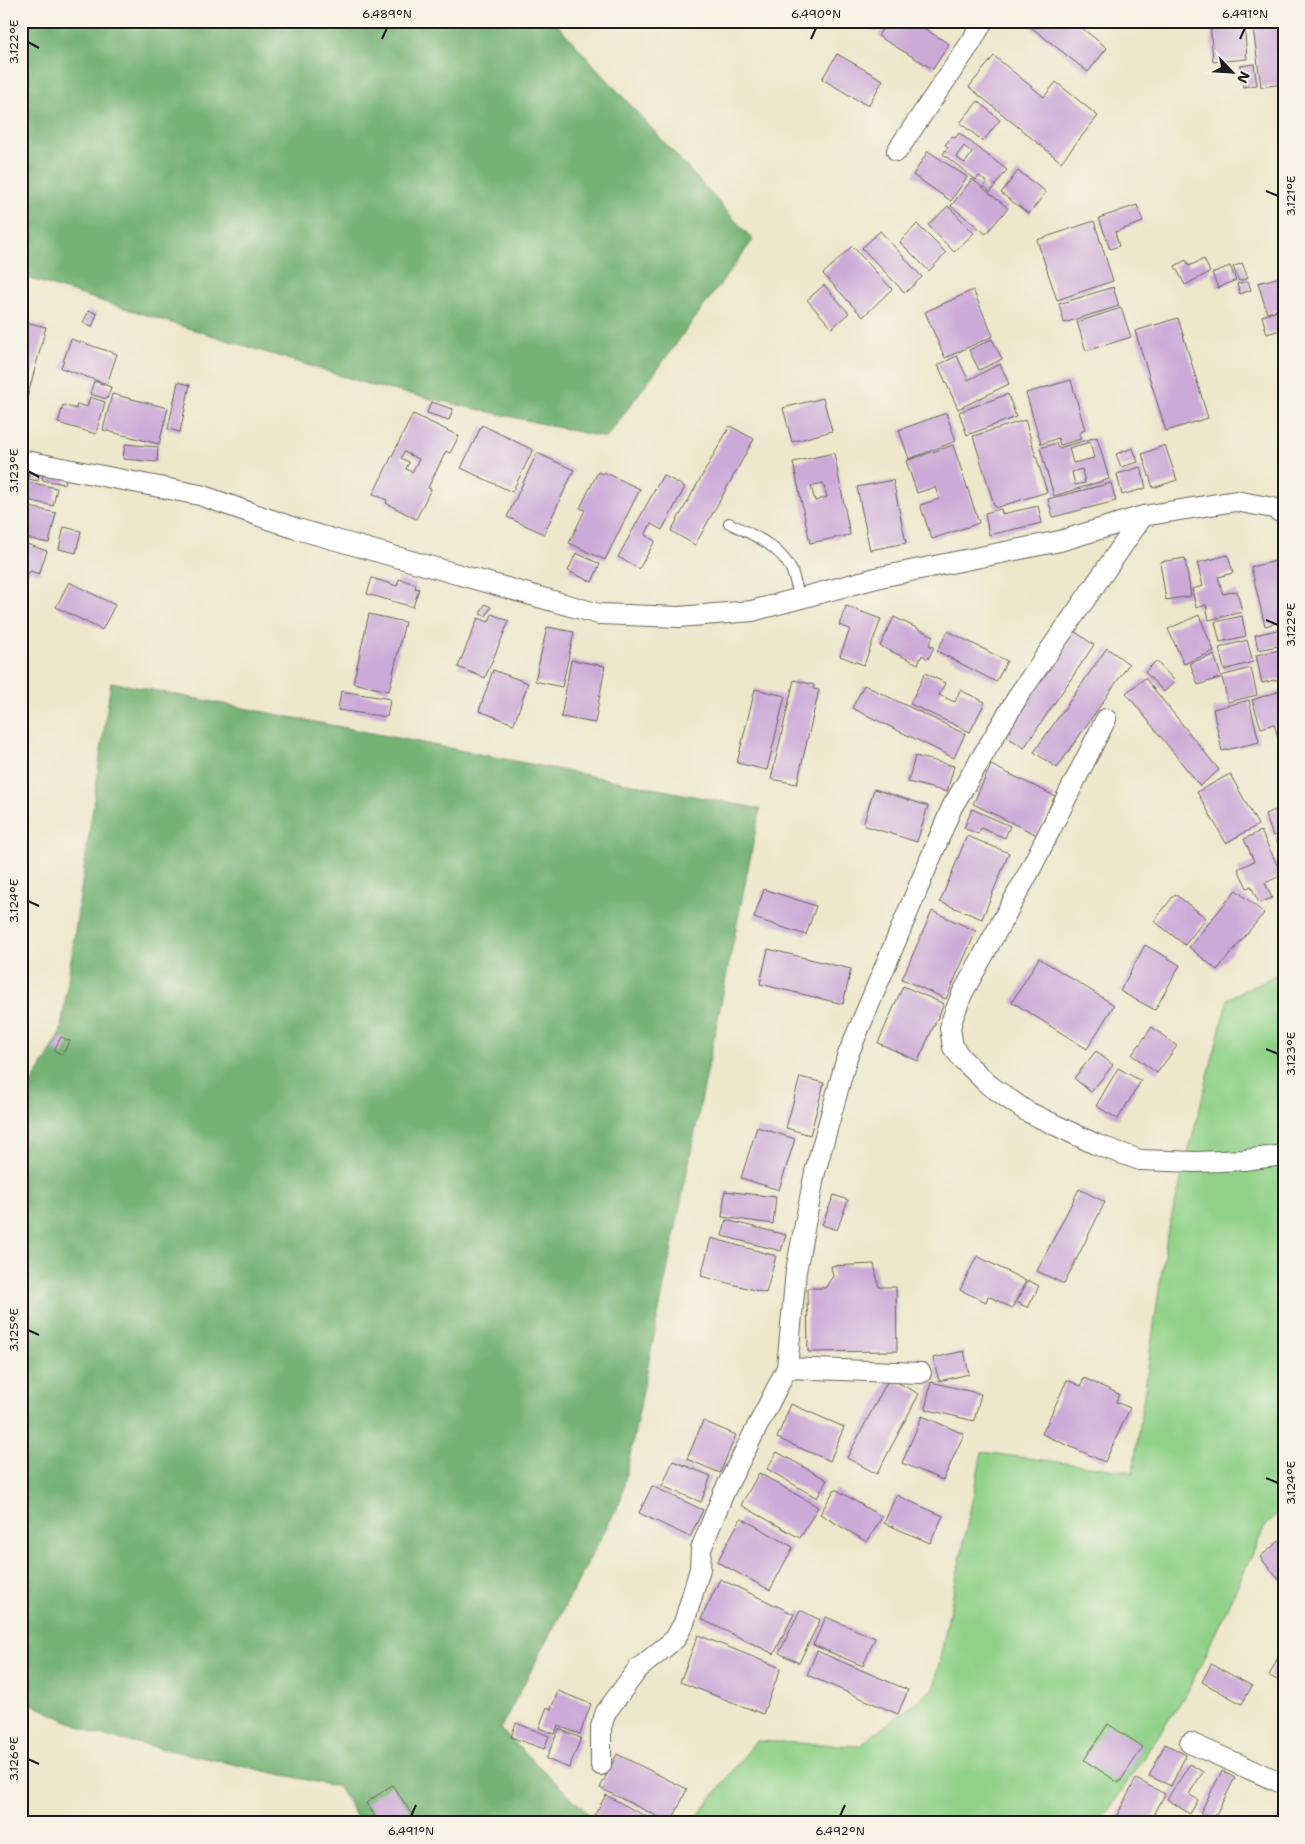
<svg xmlns="http://www.w3.org/2000/svg" width="1305" height="1844" viewBox="0 0 1305 1844" font-family="'Shantell Sans',sans-serif">
<rect width="100%" height="100%" fill="#f7f3e8"/>
<filter id="ink" filterUnits="userSpaceOnUse"><feTurbulence type="fractalNoise" baseFrequency=".02" numOctaves="2"/><feDisplacementMap in="SourceGraphic" scale="10" xChannelSelector="R" yChannelSelector="G"/><feConvolveMatrix kernelMatrix="1 2 1 2 8 2 1 2 1" color-interpolation-filters="sRGB"/></filter>
<filter id="wash" filterUnits="userSpaceOnUse"><feTurbulence type="fractalNoise" baseFrequency=".0096" numOctaves="4" result="noise"/><feDisplacementMap in="SourceGraphic" scale="20" xChannelSelector="R" yChannelSelector="G"/><feGaussianBlur stdDeviation="1.12" result="paint"/><feColorMatrix in="noise" values="0 0 0 0 0 0 0 0 0 0 0 0 0 0 0 0 0 1.4 0 .05"/><feComposite in="paint" operator="in"/></filter>
<g filter="url(#wash)">
<rect width="100%" height="100%" fill="#ede7cb"/>
<!-- green -->
<path fill="#90d188" stroke="#567652" d="M1284,971V1506L1265,1527L1188,1691L1100,1823H692L756,1741L859,1746L934,1688L982,1452L1133,1472L1167,1235L1228,998Z"/>
<!-- forest -->
<path fill="#74b374" stroke="#486848" d="M21,21H554L753,240L606,438L374,386L21,276Z
M111,682L760,809L621,1500L500,1729L598,1823H360L339,1787L95,1734L21,1699V1101L60,1036Z"/>
<g id="blocks">
<!-- building -->
<path fill="#ccaad8" fill-rule="evenodd" d="M854,21H877L872,30Z
M887,21H912L949,44L933,69L878,36Z
M1029,21H1073L1107,48L1088,72L1027,24Z
M1210,21H1244L1247,59L1213,62Z
M1252,21H1284V84L1261,87Z
M837,54L883,80L868,106L822,79Z
M994,56L1044,97L1056,82L1098,116L1061,162L969,87Z
M1254,64L1257,85L1243,87L1240,66Z
M978,101L1000,120L983,141L960,123Z
M959,133L1007,170L990,192L984,186L987,182L979,176L976,180L943,154L948,147L945,145L952,136L955,138ZM964,146L972,153L965,163L956,157Z
M928,151L967,177L951,201L913,175Z
M1018,171L1046,192L1029,214L1001,193Z
M972,179L1008,208L986,234L951,206Z
M1137,205L1143,222L1115,232L1119,246L1110,249L1099,218Z
M948,206L974,233L954,252L928,225Z
M1094,221L1113,281L1057,300L1037,240Z
M917,224L946,253L929,271L900,242Z
M880,231L922,277L905,293L862,248Z
M852,246L892,289L863,317L823,274Z
M1204,259L1210,272L1185,285L1175,266L1186,260L1189,266Z
M1242,263L1248,278L1239,281L1233,267Z
M1230,266L1236,280L1218,288L1212,273Z
M1284,276V308L1267,313L1258,283Z
M1248,281L1251,290L1240,294L1237,284Z
M824,285L849,313L832,328L807,300Z
M1113,287L1119,306L1064,323L1059,304Z
M973,290L993,336L945,358L925,312Z
M1121,308L1131,337L1086,351L1077,322Z
M1284,309V329L1267,334L1262,316Z
M89,310L97,314L92,327L83,323Z
M1178,318L1208,418L1166,431L1135,331Z
M21,321L46,327L26,402L21,401Z
M71,339L117,354L107,384L61,368Z
M992,339L1002,359L979,370L969,350Z
M957,356L968,380L1000,364L1009,384L958,409L938,365Z
M1071,380L1085,430L1079,433L1081,439L1060,445L1058,438L1041,444L1026,393Z
M94,381L111,387L107,399L90,394Z
M178,382L190,385L180,432L168,429Z
M112,394L168,408L159,444L103,430Z
M1008,394L1016,417L967,435L959,412Z
M90,397L105,402L96,434L58,423L63,405L76,409L77,404L87,407Z
M823,398L832,431L792,442L783,408Z
M431,402L453,409L449,420L427,413Z
M946,413L956,441L909,459L899,430Z
M413,414L459,436L450,453L446,451L428,488L431,489L416,519L386,503L387,500L373,494ZM404,452L419,459L412,472L406,469L409,462L401,458Z
M1025,420L1047,492L995,508L973,436Z
M482,425L533,450L512,492L461,468Z
M730,426L754,439L695,545L671,531Z
M1097,437L1109,479L1054,496L1040,448L1056,443L1058,448ZM1090,442L1094,458L1073,463L1069,448ZM1082,469L1085,483L1075,485L1072,472Z
M125,444L158,447L157,462L123,459Z
M953,445L979,523L932,539L920,505L939,499L935,487L917,493L906,461Z
M1165,445L1177,480L1153,488L1142,454Z
M1133,448L1138,462L1121,467L1116,454Z
M537,453L574,470L544,534L507,517Z
M834,453L850,535L810,543L793,462ZM823,483L827,497L815,501L811,486Z
M30,465L40,466L38,481L28,479Z
M45,466L68,471L65,484L42,480Z
M1141,467L1146,488L1122,495L1117,474Z
M598,472L603,474L604,472L640,489L605,560L569,543L585,510L580,508Z
M663,475L685,487L662,530L651,524L645,535L655,541L639,569L618,557Z
M893,480L906,543L870,550L857,487Z
M28,482L57,488L53,506L24,499Z
M1111,483L1116,501L1053,517L1048,499Z
M21,505L56,513L49,543L21,537Z
M1038,506L1042,523L989,535L985,513L1001,509L1002,514Z
M64,527L81,531L76,553L59,549Z
M21,542L47,551L39,574L30,571L25,579L21,576Z
M576,553L600,564L592,582L568,571Z
M1228,555L1233,573L1218,577L1223,594L1237,591L1242,612L1209,620L1206,605L1196,608L1192,589L1203,586L1197,563Z
M1185,558L1191,596L1166,600L1160,562Z
M1284,559V621L1265,626L1251,567Z
M372,578L397,586L399,579L416,584L415,588L419,589L413,607L367,594Z
M69,582L115,605L102,630L56,607Z
M485,604L491,607L486,616L480,614Z
M846,606L881,619L864,665L840,656L850,629L839,625Z
M369,614L405,622L389,691L353,683Z
M492,614L509,621L485,678L458,667L478,618L489,622Z
M1199,615L1214,651L1184,664L1168,629Z
M1242,616L1246,636L1220,642L1215,622Z
M894,617L933,636L929,645L934,647L928,659L922,655L918,664L880,646Z
M547,627L574,632L562,687L535,681Z
M1281,629L1284,645L1258,650L1255,635Z
M948,631L1007,661L996,682L937,651Z
M1074,631L1094,645L1024,748L1003,734Z
M1247,640L1253,662L1224,670L1219,648Z
M1107,648L1129,664L1057,768L1034,752Z
M1284,649V678L1262,683L1256,655Z
M1214,655L1221,676L1251,668L1257,695L1228,702L1222,677L1198,685L1190,663Z
M571,660L605,666L595,723L561,717Z
M1156,661L1175,681L1164,692L1145,672Z
M493,670L528,683L514,724L479,711Z
M925,673L945,683L939,695L955,702L960,690L985,702L970,732L910,704Z
M1145,678L1219,770L1200,786L1126,693Z
M794,680L814,685L813,689L819,690L797,784L771,779Z
M864,685L965,734L954,758L852,708Z
M755,689L785,696L767,770L737,763Z
M1284,690V739L1279,741L1274,724L1261,728L1252,700Z
M341,691L390,699L387,717L338,710Z
M1249,700L1259,742L1222,751L1213,709Z
M915,756L954,766L947,792L908,782Z
M991,765L1055,796L1037,835L973,804Z
M1230,774L1258,825L1226,843L1197,792Z
M874,789L928,806L917,842L863,825Z
M1284,807V833L1273,836L1265,814Z
M972,809L1010,826L1005,838L981,828L978,834L964,828Z
M1261,831L1282,875L1265,883L1272,898L1259,903L1251,886L1247,888L1238,869L1254,861L1244,839Z
M967,836L1009,853L982,919L940,902Z
M1284,836V858L1276,839Z
M764,889L816,906L806,935L754,918Z
M1236,890L1264,913L1217,970L1189,947Z
M1175,894L1206,918L1185,945L1154,921Z
M932,911L976,931L946,999L902,979Z
M1145,945L1180,965L1155,1010L1120,991Z
M768,949L851,969L843,1004L760,984Z
M1039,958L1114,1005L1087,1049L1012,1002Z
M903,986L944,1004L918,1061L878,1043Z
M1152,1027L1177,1046L1157,1073L1132,1055Z
M61,1037L70,1041L62,1055L54,1050Z
M1096,1051L1113,1065L1091,1092L1074,1078Z
M1118,1068L1141,1081L1118,1119L1096,1106Z
M800,1077L824,1083L810,1135L786,1128Z
M757,1127L795,1139L779,1190L741,1178Z
M1079,1189L1105,1202L1064,1284L1037,1271Z
M725,1191L776,1197L773,1224L722,1217Z
M834,1195L848,1200L837,1230L822,1225Z
M726,1220L786,1235L781,1251L722,1236Z
M711,1238L776,1256L766,1293L701,1276Z
M977,1256L1026,1281L1012,1308L988,1296L986,1302L960,1290Z
M874,1264L879,1287H896L897,1351L808,1352L807,1288H825L833,1276L831,1266Z
M1028,1280L1039,1286L1028,1308L1017,1302Z
M964,1351L969,1374L939,1381L933,1358Z
M889,1378L919,1394L877,1474L847,1458Z
M1084,1378L1119,1394L1116,1402L1130,1408L1105,1462L1042,1434L1067,1380L1081,1386Z
M931,1382L981,1394L974,1421L925,1409Z
M791,1404L844,1427L830,1461L777,1438Z
M922,1416L964,1434L943,1480L902,1463Z
M703,1421L736,1435L720,1473L687,1459Z
M777,1452L827,1480L817,1498L767,1469Z
M673,1461L711,1476L701,1502L662,1486Z
M759,1473L818,1507L800,1538L741,1505Z
M652,1486L703,1510L690,1537L639,1513Z
M835,1489L882,1517L867,1542L820,1514Z
M896,1495L943,1516L930,1543L884,1523Z
M741,1518L793,1547L770,1590L717,1562Z
M1284,1537V1586L1260,1557Z
M720,1579L794,1614L774,1654L701,1619Z
M800,1610L820,1620L799,1663L779,1653Z
M826,1617L875,1638L863,1666L813,1645Z
M698,1635L781,1668L763,1714L680,1682Z
M1284,1645V1683L1269,1676Z
M817,1651L908,1690L898,1714L807,1675Z
M1211,1664L1252,1686L1242,1704L1202,1682Z
M558,1691L591,1704L580,1734L558,1726L555,1734L539,1728L547,1707L551,1709Z
M516,1723L549,1736L544,1749L511,1737Z
M1108,1724L1143,1747L1119,1783L1084,1760Z
M559,1729L581,1738L569,1768L546,1759Z
M1165,1744L1186,1755L1171,1786L1149,1776Z
M617,1754L687,1789L671,1823L600,1788Z
M1190,1764L1203,1772L1189,1794L1198,1800L1190,1814L1167,1799Z
M1222,1771L1235,1778L1213,1820L1200,1813Z
M1136,1779L1165,1794L1150,1823H1113Z
M392,1785L418,1823H380L366,1803Z
M606,1795L658,1823H606L594,1816Z
M1284,1804V1823H1275Z"/>
</g>
</g>
<g filter="url(#ink)">
<use href="#blocks" fill-opacity="0" stroke="#656359" stroke-width="1"/>
<g fill="none" stroke-linecap="round" stroke-linejoin="round">
<defs>
<path id="service" d="M729,523C751,534 779,545 791,569C795,578 797,590 800,599"/>
<path id="minor" d="M897,151L972,41L983,21
M21,460L200,495L297,529L599,614L679,617L752,611L880,577L1060,541L1143,516L1236,501L1273,508L1284,514
M1106,719L1029,872L962,994L953,1017L950,1028L953,1047L962,1059L989,1085L1026,1111L1095,1144L1140,1160L1196,1162L1244,1160L1284,1155
M787,1368L921,1373
M1190,1743L1284,1784
M601,1765V1727L606,1712L638,1669L675,1639L684,1623L700,1569L701,1549L707,1534L724,1492L787,1368L796,1271L815,1172L847,1057L952,807L1020,693L1143,516"/>
</defs>
<!-- service casing -->
<use href="#service" stroke="#656359" stroke-width="12"/>
<!-- minor casing -->
<use href="#minor" stroke="#656359" stroke-width="22"/>
<!-- service -->
<use href="#service" stroke="#fff" stroke-width="10"/>
<!-- minor -->
<use href="#minor" stroke="#fff" stroke-width="20"/>
</g>
</g>
<!-- ticks -->
<path fill="none" stroke="#1c1c1c" stroke-width="2" d="M382,39L387,28M811,39L816,28M1240,39L1245,28M28,42L39,48M1266,191L1278,196M28,471L39,477M1266,620L1278,625M28,901L39,906M1266,1049L1278,1054M28,1330L39,1335M1266,1478L1278,1483M28,1759L39,1764M411,1816L416,1805M840,1816L845,1805"/>
<!-- margin -->
<rect width="1305" height="1844" fill="none" stroke="#f7f3e8" stroke-width="55"/>
<!-- north arrow -->
<g transform="translate(1232 72) rotate(115)" stroke="#f7f3e8" stroke-width="4" paint-order="stroke">
<path d="M0-4L9 19L0 12L-9 19Z" fill="#1c1c1c"/>
<text y="-8" font-size="14" font-weight="bold" text-anchor="middle" fill="#1c1c1c">N</text>
</g>
<rect x="28" y="28" width="1250" height="1788" fill="none" stroke="#1c1c1c" stroke-width="2"/>
<g font-size="12" text-anchor="middle" fill="#1c1c1c">
<text x="387" y="18">6.489°N</text>
<text x="816" y="18">6.490°N</text>
<text x="1245" y="18">6.491°N</text>
<text transform="translate(14 42) rotate(-90)" y="4">3.122°E</text>
<text transform="translate(1291 196) rotate(-90)" y="4">3.121°E</text>
<text transform="translate(14 471) rotate(-90)" y="4">3.123°E</text>
<text transform="translate(1291 625) rotate(-90)" y="4">3.122°E</text>
<text transform="translate(14 901) rotate(-90)" y="4">3.124°E</text>
<text transform="translate(1291 1054) rotate(-90)" y="4">3.123°E</text>
<text transform="translate(14 1330) rotate(-90)" y="4">3.125°E</text>
<text transform="translate(1291 1483) rotate(-90)" y="4">3.124°E</text>
<text transform="translate(14 1759) rotate(-90)" y="4">3.126°E</text>
<text x="411" y="1835">6.491°N</text>
<text x="840" y="1835">6.492°N</text>
</g>
</svg>
